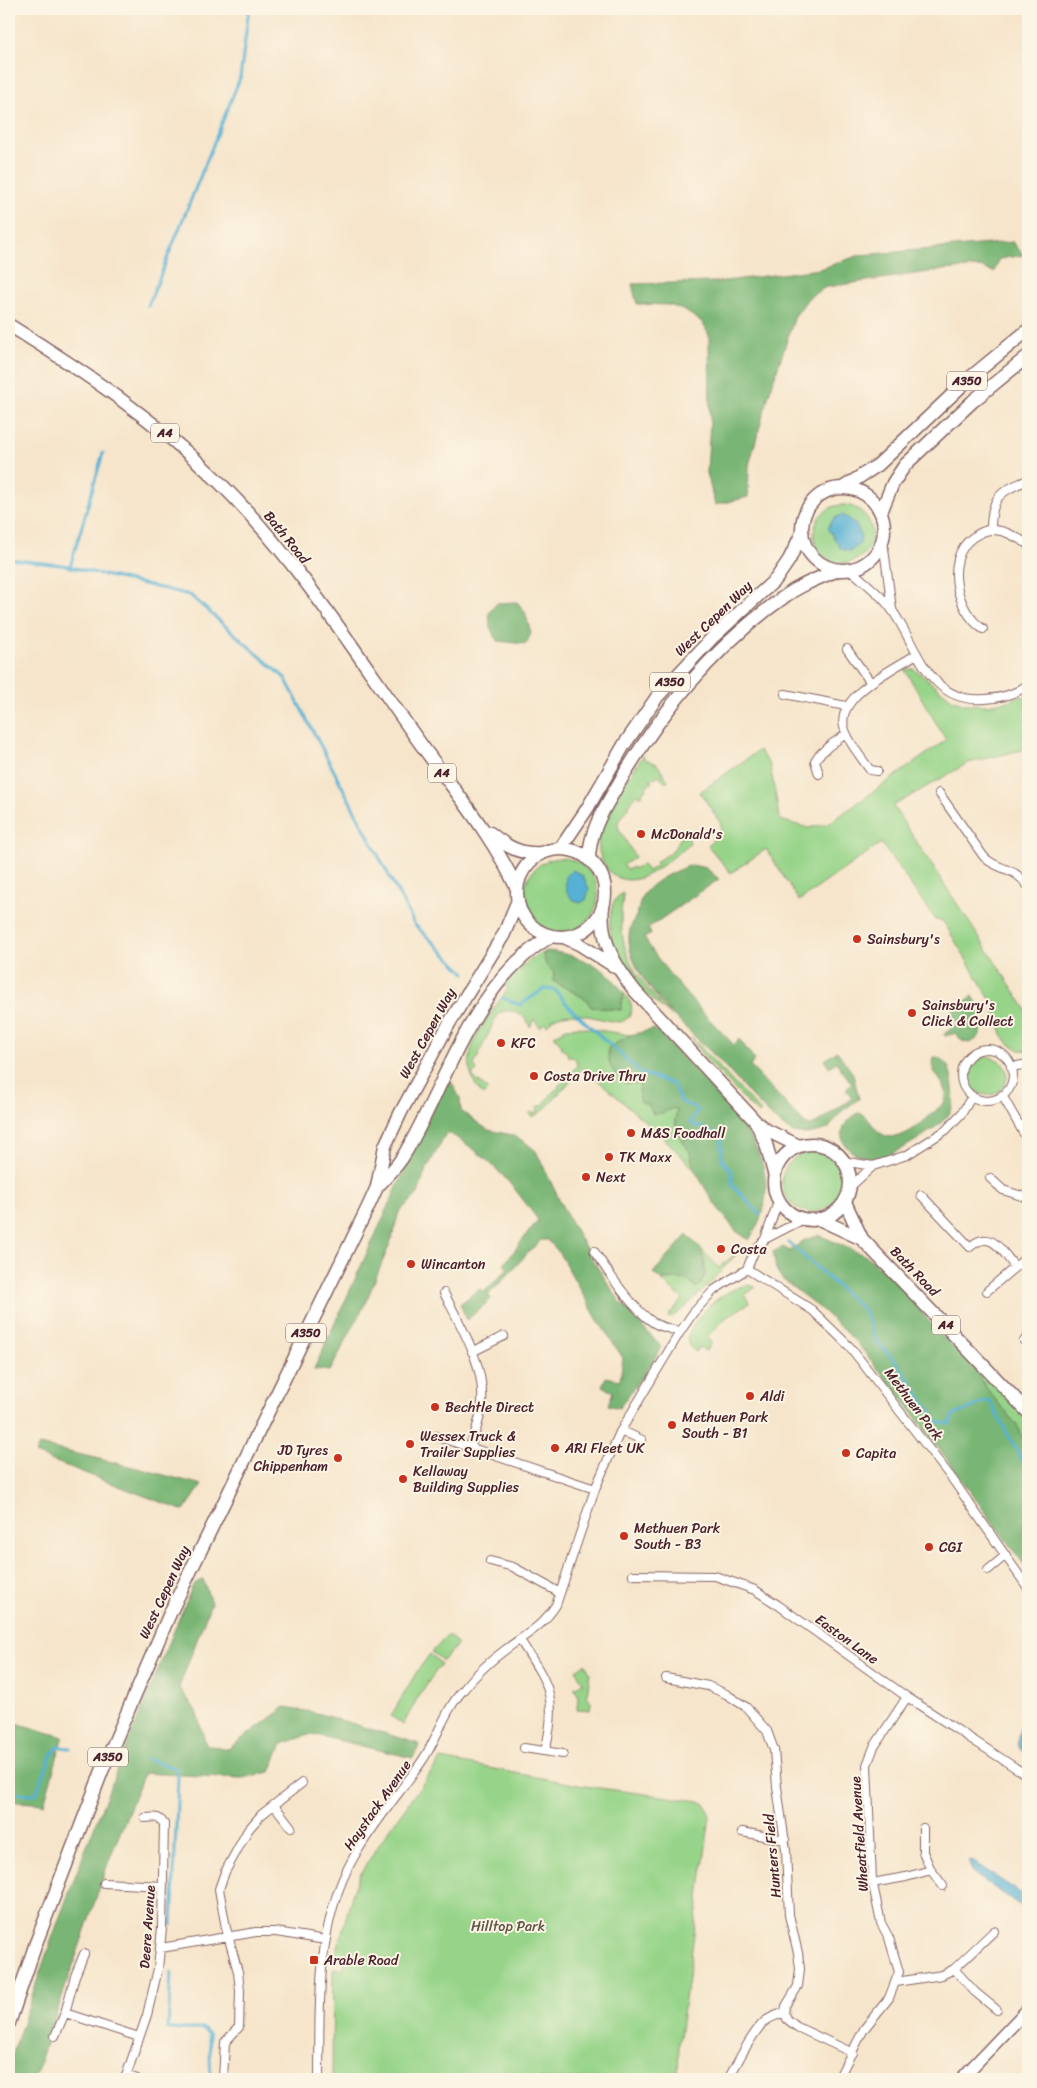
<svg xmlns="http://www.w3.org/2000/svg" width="1037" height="2088" viewBox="0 0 1037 2088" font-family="Sriracha,sans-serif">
<rect width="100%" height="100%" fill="#fcf5e5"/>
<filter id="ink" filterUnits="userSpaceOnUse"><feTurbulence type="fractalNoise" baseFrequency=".02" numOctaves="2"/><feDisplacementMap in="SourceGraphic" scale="10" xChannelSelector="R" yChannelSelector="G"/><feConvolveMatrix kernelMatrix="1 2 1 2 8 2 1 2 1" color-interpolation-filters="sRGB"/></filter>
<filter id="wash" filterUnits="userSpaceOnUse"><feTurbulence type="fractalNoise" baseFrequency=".0096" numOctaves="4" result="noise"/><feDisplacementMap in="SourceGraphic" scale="20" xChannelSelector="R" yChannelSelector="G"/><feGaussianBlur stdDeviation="1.12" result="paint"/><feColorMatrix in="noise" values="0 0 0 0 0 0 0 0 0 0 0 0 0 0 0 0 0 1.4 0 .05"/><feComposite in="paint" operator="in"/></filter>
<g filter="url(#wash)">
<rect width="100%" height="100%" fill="#f6e5cb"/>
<!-- green -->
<path fill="#97d489" stroke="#707a5a" d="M814 534a29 29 0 1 1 58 0a29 29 0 1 1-58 0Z
M910,669H914L953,700L967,704L987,705L1008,701L1021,696L1028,698V747L1022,750L968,763L893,806L1028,1012V1051L1020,1050L1008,1043L1002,1034L992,1002L943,921L936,920L881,843L799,901L766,849L731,873L708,846L720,832L721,824L700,792L759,750L770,765L780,820L808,828L828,824L946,740L905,670Z
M643,755L645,759L657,764L668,781H663L659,775L650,780L652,783L646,786L647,789L642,792L643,795L640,797L637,793L618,822V827L635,857L623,865L627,870L633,867L634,869L643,864L648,871L657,865L655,862L671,853L682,836H687L690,842L688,845C674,856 655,874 637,879C607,886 592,852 601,828C611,802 629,778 643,755Z
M524 895a37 37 0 1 1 74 0a37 37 0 1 1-74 0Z
M623,893C623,901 621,908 621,916C621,962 643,985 672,1016C642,993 602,954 611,912C613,903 615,897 623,893Z
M547,951L543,955L546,965L554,973L553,981L586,999L591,1007L621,1010L624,993L631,1004C633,1012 629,1020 620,1022C601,1021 578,1010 559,1016C552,1018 551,1022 547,1025L544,1023L540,1027L534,1019L530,1027L526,1018C517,1012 505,1007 497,1015L474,1065L477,1071L472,1076L488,1090L483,1095C450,1058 485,1021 508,989L504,986C516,970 529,958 547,951Z
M578,1027L630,1035L608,1048L640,1087L677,1110L675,1121L679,1135L690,1152L694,1169L667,1141L583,1067L544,1110L533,1117L529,1114L531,1112L535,1114L538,1111L537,1108L541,1105L542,1106L554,1091L559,1088L558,1086L566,1080L565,1079L577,1066L576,1060L573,1057H568L567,1053L561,1047L562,1045L554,1036L566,1028Z
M691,1037L761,1112L758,1114L703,1056Z
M969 1076a19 19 0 1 1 38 0a19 19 0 1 1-38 0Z
M782 1182a30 30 0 1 1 60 0a30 30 0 1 1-60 0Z
M703,1251L719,1268L738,1252C727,1265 682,1315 669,1318L668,1316L683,1299L661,1280L685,1279L694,1286L705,1278V1259L701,1252Z
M747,1285L756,1287L745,1295L749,1303L727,1317L707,1337L711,1343L706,1351L699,1347L695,1352L689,1346L687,1338C696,1314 722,1290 747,1285Z
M944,1331L1028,1420V1453L1018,1427L990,1393Z
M448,1635L458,1644L443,1661L432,1652Z
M430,1654L441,1664L419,1695L403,1725L391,1716L416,1673Z
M585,1664L590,1673L587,1695L591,1703L590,1710L577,1709L578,1695L574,1688L583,1683L576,1670Z
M441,1759L584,1786L699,1801L705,1804L710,1816L679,2044L678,2079H332L333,1969L343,1970L344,1959L335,1958L353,1892L360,1874L390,1828Z"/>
<!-- forest -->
<path fill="#79b675" stroke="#626a50" d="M1013,242L1023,255L999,259L994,272L980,267L942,270L826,287L809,297L795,316L769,394L749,465L748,497L715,505L707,473L710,421L709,335L702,322L685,311L670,305L637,304L632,284L718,282L820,269L860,255Z
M517,602L525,612L531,633L526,644L497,641L490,627L489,613L497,603Z
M692,865L706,868L719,879L648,928L651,934L644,938C669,978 701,1011 734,1045L739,1039L755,1060L750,1066L805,1124L811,1126L817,1123L852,1098L846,1089L852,1084L836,1062L829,1067L825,1060L837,1051L853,1074L859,1099L842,1111L828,1129C819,1132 803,1136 794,1133C771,1122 737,1079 718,1059C690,1031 626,978 629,936C629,927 635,920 638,911C639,907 640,901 642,897C649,882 678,869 692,865Z
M547,951C565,952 595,962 609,975C614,980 619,987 624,993L621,1010L591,1007L586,999L553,981L554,973L546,965L543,954Z
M973,996C981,1009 991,1036 969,1043L962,1041L956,1033L945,1036L944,1034L958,1023L951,1011Z
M655,1029C675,1048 692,1068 711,1088C753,1133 788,1180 749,1240L736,1231L714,1203L694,1169L690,1152L679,1135L675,1121L677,1110L673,1108L663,1113L653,1114L649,1106L641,1102L638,1093L640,1087L637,1083L626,1084C613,1074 607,1065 608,1048L630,1035Z
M933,1057H936C951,1062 951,1075 953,1088C954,1096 954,1107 949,1114C940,1128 891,1158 874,1158C844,1157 828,1132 858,1113C866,1114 870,1122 875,1128C896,1153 925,1119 942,1105C957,1086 927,1077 933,1057Z
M448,1076L460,1098L461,1111L488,1130L512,1135L525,1142L536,1151L565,1212L593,1261L619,1300L661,1347L652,1363L619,1408L608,1405L613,1392L602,1386L606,1377L620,1380L623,1358L599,1322L558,1251L548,1240H541C522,1257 507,1278 488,1295L491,1299L467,1320L460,1304L479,1289L484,1292L508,1269L504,1264L538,1220C511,1182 488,1155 447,1132L425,1172L418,1194L399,1212L391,1241L365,1304L330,1371L314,1369Z
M687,1235L703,1251L701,1252C706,1262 707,1281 697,1288L685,1279L661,1280L653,1273Z
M819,1235L868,1257L897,1282L936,1330L970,1364L990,1393L1018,1427L1028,1453V1570L903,1400L857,1343L821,1309L782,1279L776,1269L773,1252L783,1247L790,1251L803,1241Z
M39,1445L137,1468L202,1485L184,1511L35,1454Z
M203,1579L211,1603L179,1687L196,1711L206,1745L228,1749L285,1707L317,1713L420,1744L413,1758L312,1734L282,1744L270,1772L242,1778L144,1773L109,1860L34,2079H9V2066C60,1902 128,1743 193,1585Z
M9,1721L63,1737L44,1804L9,1801Z"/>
<!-- water -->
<path fill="#56b1d4" stroke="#506880" d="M841,515C854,519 863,531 860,544L851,551L841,549L828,528L833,519Z
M573,870L583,876L589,889L586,900L580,903C567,899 564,888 566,876Z
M1028,1717V1757L1018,1747C1017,1733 1019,1727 1028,1717Z
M970,1861L974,1862L1028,1898V1911L973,1873L969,1864Z"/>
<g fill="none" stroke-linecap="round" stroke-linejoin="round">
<!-- stream -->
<path stroke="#56b1d4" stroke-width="3" d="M148,306L240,78L249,9
M103,453L70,567L190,595L285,678L415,925L465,973
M9,559L70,566
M503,998L520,1005L544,989L555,990L571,1009L641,1073L673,1084L680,1101L698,1110L690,1123L721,1136L722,1160L732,1172V1185L760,1214
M788,1242L864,1310L876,1341L897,1363L939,1423L949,1424L953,1416L989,1400L1028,1471
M146,1759L175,1768L178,1777L172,1925
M9,1793L36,1794L51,1756L58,1747L71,1748
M171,1972L168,2029H203L209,2034L211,2079"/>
</g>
</g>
<g filter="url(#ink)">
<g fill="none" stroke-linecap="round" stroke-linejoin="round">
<defs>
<path id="minor" d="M991,529C991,497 1000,491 1028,480
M883,541L892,609
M851,570C864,582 882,595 892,610C918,647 928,704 985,699C1000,698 1017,694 1028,684
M983,629C956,611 944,559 972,538C978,534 985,529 993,530C1006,530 1017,538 1028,544
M847,649L871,683
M785,694L846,706
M877,771L870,770C861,757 848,742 844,727C836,696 895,668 917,654
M819,774L815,761L818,756L829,746L846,734
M939,793L984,857C998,871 1014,866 1028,886
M961 1075a26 26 0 1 1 52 0a26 26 0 1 1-52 0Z
M1011,1067L1028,1064
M1002,1095L1028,1141
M842,1161L873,1166L907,1155L946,1130L962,1113L972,1096
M990,1178L1003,1190L1028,1198
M850,1187L873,1166
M921,1195L970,1247C991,1228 1002,1251 1015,1267
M765,1239L779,1199
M594,1251C609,1273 632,1309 654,1323C662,1328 671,1328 680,1332
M747,1269L812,1310L850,1347L953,1480L1028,1588
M987,1291L1028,1256
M444,1293C461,1326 485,1365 482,1403C481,1418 475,1433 470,1448
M1024,1341L1028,1336
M472,1352L504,1336
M620,1432L629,1434L642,1440
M436,1436L595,1489
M490,1561L513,1567L560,1593
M988,1570L1006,1555
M633,1575L715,1576L755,1590L778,1605L907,1697L1028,1776
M520,1640C548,1684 559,1696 545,1751
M666,1678L708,1686L726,1694L746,1707L767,1731L774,1750L777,1787L786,1850L789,1915L798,1953L800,1969L798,1986L786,2006L785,2012L787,2019L797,2027L853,2053
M524,1748L563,1754
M274,1805L291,1827
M923,1828V1852L931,1870
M742,1832L785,1840
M104,1883L163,1886
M872,1883L906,1877L931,1870L943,1886
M161,1948L256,1932H276L326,1940
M84,1954L75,1976L65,2013L139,2037
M954,1969L975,1992L997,2010
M896,1982L942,1975L954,1969L994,1931
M55,2036L65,2013
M126,2075L137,2079
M125,2079L147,2015L158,1969L162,1928L164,1824C159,1816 154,1817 145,1818
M223,2079L225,2042L239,2027L240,1991L238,1972L226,1928L219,1889L225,1872L248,1830L261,1815L302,1783
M319,2079C320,2001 315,1915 360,1847C378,1818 400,1792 420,1764C437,1741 444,1710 464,1689C476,1674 490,1661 505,1650C526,1634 541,1628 556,1605L595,1489L620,1432L680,1332L693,1313L714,1290L747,1269L754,1252L765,1239L804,1219
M728,2079C739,2061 749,2037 764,2022C770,2017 778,2015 785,2012
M838,2079L864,2029L889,1998L899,1972L889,1938L881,1923L872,1880L867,1765L874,1747L907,1697"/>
<path id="secondary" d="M961,2079L1028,2009"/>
<path id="primary" d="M603,906C599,939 615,966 635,991L756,1122L766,1130L799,1146
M564,937L579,944L617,968
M756,1122L766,1144L774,1173
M774 1182a38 38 0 1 1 76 0a38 38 0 1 1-76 0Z
M845,1202L862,1239L1028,1412
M819,1219L862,1239"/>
<path id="trunk" d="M9,325C83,371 156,420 219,482C293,555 350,644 410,729C447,782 490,830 517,889
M844,487L878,465L971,377L1028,330
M802 529a41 41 0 1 1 82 0a41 41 0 1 1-82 0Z
M881,512L893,483L905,465L973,401L1028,356
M490,833C506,846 520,855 541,853
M560,849L587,809L624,745L657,697L713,637L776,579L789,560L802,533
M517 893a44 44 0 1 1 88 0a44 44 0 1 1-88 0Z
M589,860C589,833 602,812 615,790C657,716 714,646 784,597C800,585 819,578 838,570
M377,1187C386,1177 397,1167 404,1155C448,1081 473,982 551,936
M9,2023L36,1943L102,1771L171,1611L368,1207L377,1187L385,1146L401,1112L450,1022L504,934L518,900"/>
</defs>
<!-- minor casing -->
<use href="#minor" stroke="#866463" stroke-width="10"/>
<!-- secondary casing -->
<use href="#secondary" stroke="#866463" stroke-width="14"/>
<!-- primary casing -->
<use href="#primary" stroke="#866463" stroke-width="15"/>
<!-- trunk casing -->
<use href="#trunk" stroke="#866463" stroke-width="15"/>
<!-- minor -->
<use href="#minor" stroke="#fff" stroke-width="8"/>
<!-- secondary -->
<use href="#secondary" stroke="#fff" stroke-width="11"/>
<!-- primary -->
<use href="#primary" stroke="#fff" stroke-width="12"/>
<!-- trunk -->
<use href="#trunk" stroke="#fff" stroke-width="12"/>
</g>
</g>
<!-- markers -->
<g fill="#c8321e" stroke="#fcf5e5" stroke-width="2">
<circle cx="641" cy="834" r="5"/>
<circle cx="857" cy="939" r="5"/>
<circle cx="912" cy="1013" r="5"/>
<circle cx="501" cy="1043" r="5"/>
<circle cx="534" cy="1076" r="5"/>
<circle cx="631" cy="1133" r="5"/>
<circle cx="609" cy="1157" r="5"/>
<circle cx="586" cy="1177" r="5"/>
<circle cx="721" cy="1249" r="5"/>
<circle cx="411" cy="1264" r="5"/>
<circle cx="750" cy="1396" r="5"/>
<circle cx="435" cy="1407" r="5"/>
<circle cx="672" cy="1425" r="5"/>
<circle cx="410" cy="1444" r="5"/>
<circle cx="555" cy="1448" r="5"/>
<circle cx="846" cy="1453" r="5"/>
<circle cx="338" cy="1458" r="5"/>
<circle cx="403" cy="1479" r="5"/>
<circle cx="624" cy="1536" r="5"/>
<circle cx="929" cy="1547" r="5"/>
<rect x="309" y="1955" width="10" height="10" rx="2.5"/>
</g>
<g text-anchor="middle" stroke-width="4" stroke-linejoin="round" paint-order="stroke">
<!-- shield labels -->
<g fill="#fcf5e5" stroke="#7f5f63" stroke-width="1">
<rect x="947" y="371.5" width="40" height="19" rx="4"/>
<rect x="151" y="423.5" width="28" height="19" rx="4"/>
<rect x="650" y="672.5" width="40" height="19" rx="4"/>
<rect x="428" y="763.5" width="28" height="19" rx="4"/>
<rect x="932" y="1315.5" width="28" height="19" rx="4"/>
<rect x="286" y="1323.5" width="40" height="19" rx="4"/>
<rect x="88" y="1747.5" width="40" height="19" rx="4"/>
</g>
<g font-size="12" font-weight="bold" fill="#4a1f2b">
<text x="967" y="385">A350</text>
<text x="165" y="437">A4</text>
<text x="670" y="686">A350</text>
<text x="442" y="777">A4</text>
<text x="946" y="1329">A4</text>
<text x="306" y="1337">A350</text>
<text x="108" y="1761">A350</text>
</g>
<!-- street labels -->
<g font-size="14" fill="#4a1f2b" stroke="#fcf5e5">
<text transform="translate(287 537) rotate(51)" y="5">Bath Road</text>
<text transform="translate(713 618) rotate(-44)" y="5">West Cepen Way</text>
<text transform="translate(427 1033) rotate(-61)" y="5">West Cepen Way</text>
<text transform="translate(915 1271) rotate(46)" y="5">Bath Road</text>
<text transform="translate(914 1404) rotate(53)" y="5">Methuen Park</text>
<text transform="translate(164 1592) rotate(-65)" y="5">West Cepen Way</text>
<text transform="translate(847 1639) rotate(36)" y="5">Easton Lane</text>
<text transform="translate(377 1805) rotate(-55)" y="5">Haystack Avenue</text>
<text transform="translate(859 1834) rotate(-94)" y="5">Wheatfield Avenue</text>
<text transform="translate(772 1856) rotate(-95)" y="5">Hunters Field</text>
<text transform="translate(147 1927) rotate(-86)" y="5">Deere Avenue</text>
</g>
<!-- poi labels -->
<g font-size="14" fill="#4a1f2b" stroke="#fcf5e5" text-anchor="start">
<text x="651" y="839">McDonald's</text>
<text x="867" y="944">Sainsbury's</text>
<text x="922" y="1010">Sainsbury's<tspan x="922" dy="16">Click &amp; Collect</tspan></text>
<text x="511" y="1048">KFC</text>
<text x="544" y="1081">Costa Drive Thru</text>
<text x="641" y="1138">M&amp;S Foodhall</text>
<text x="619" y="1162">TK Maxx</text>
<text x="596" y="1182">Next</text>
<text x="731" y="1254">Costa</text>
<text x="421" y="1269">Wincanton</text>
<text x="760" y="1401">Aldi</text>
<text x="445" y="1412">Bechtle Direct</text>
<text x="682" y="1422">Methuen Park<tspan x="682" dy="16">South - B1</tspan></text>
<text x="420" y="1441">Wessex Truck &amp;<tspan x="420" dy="16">Trailer Supplies</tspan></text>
<text x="565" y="1453">ARI Fleet UK</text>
<text x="328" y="1455" text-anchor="end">JD Tyres<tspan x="328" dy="16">Chippenham</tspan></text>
<text x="856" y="1458">Capita</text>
<text x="413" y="1476">Kellaway<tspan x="413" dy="16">Building Supplies</tspan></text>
<text x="634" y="1533">Methuen Park<tspan x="634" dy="16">South - B3</tspan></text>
<text x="939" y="1552">CGI</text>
<text x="324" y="1965">Arable Road</text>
</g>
<!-- park labels -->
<g font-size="14" fill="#615547" stroke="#fcf5e5">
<text x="508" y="1931">Hilltop Park</text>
</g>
</g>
<!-- margin -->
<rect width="1037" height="2088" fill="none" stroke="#fcf5e5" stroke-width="30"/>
</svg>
